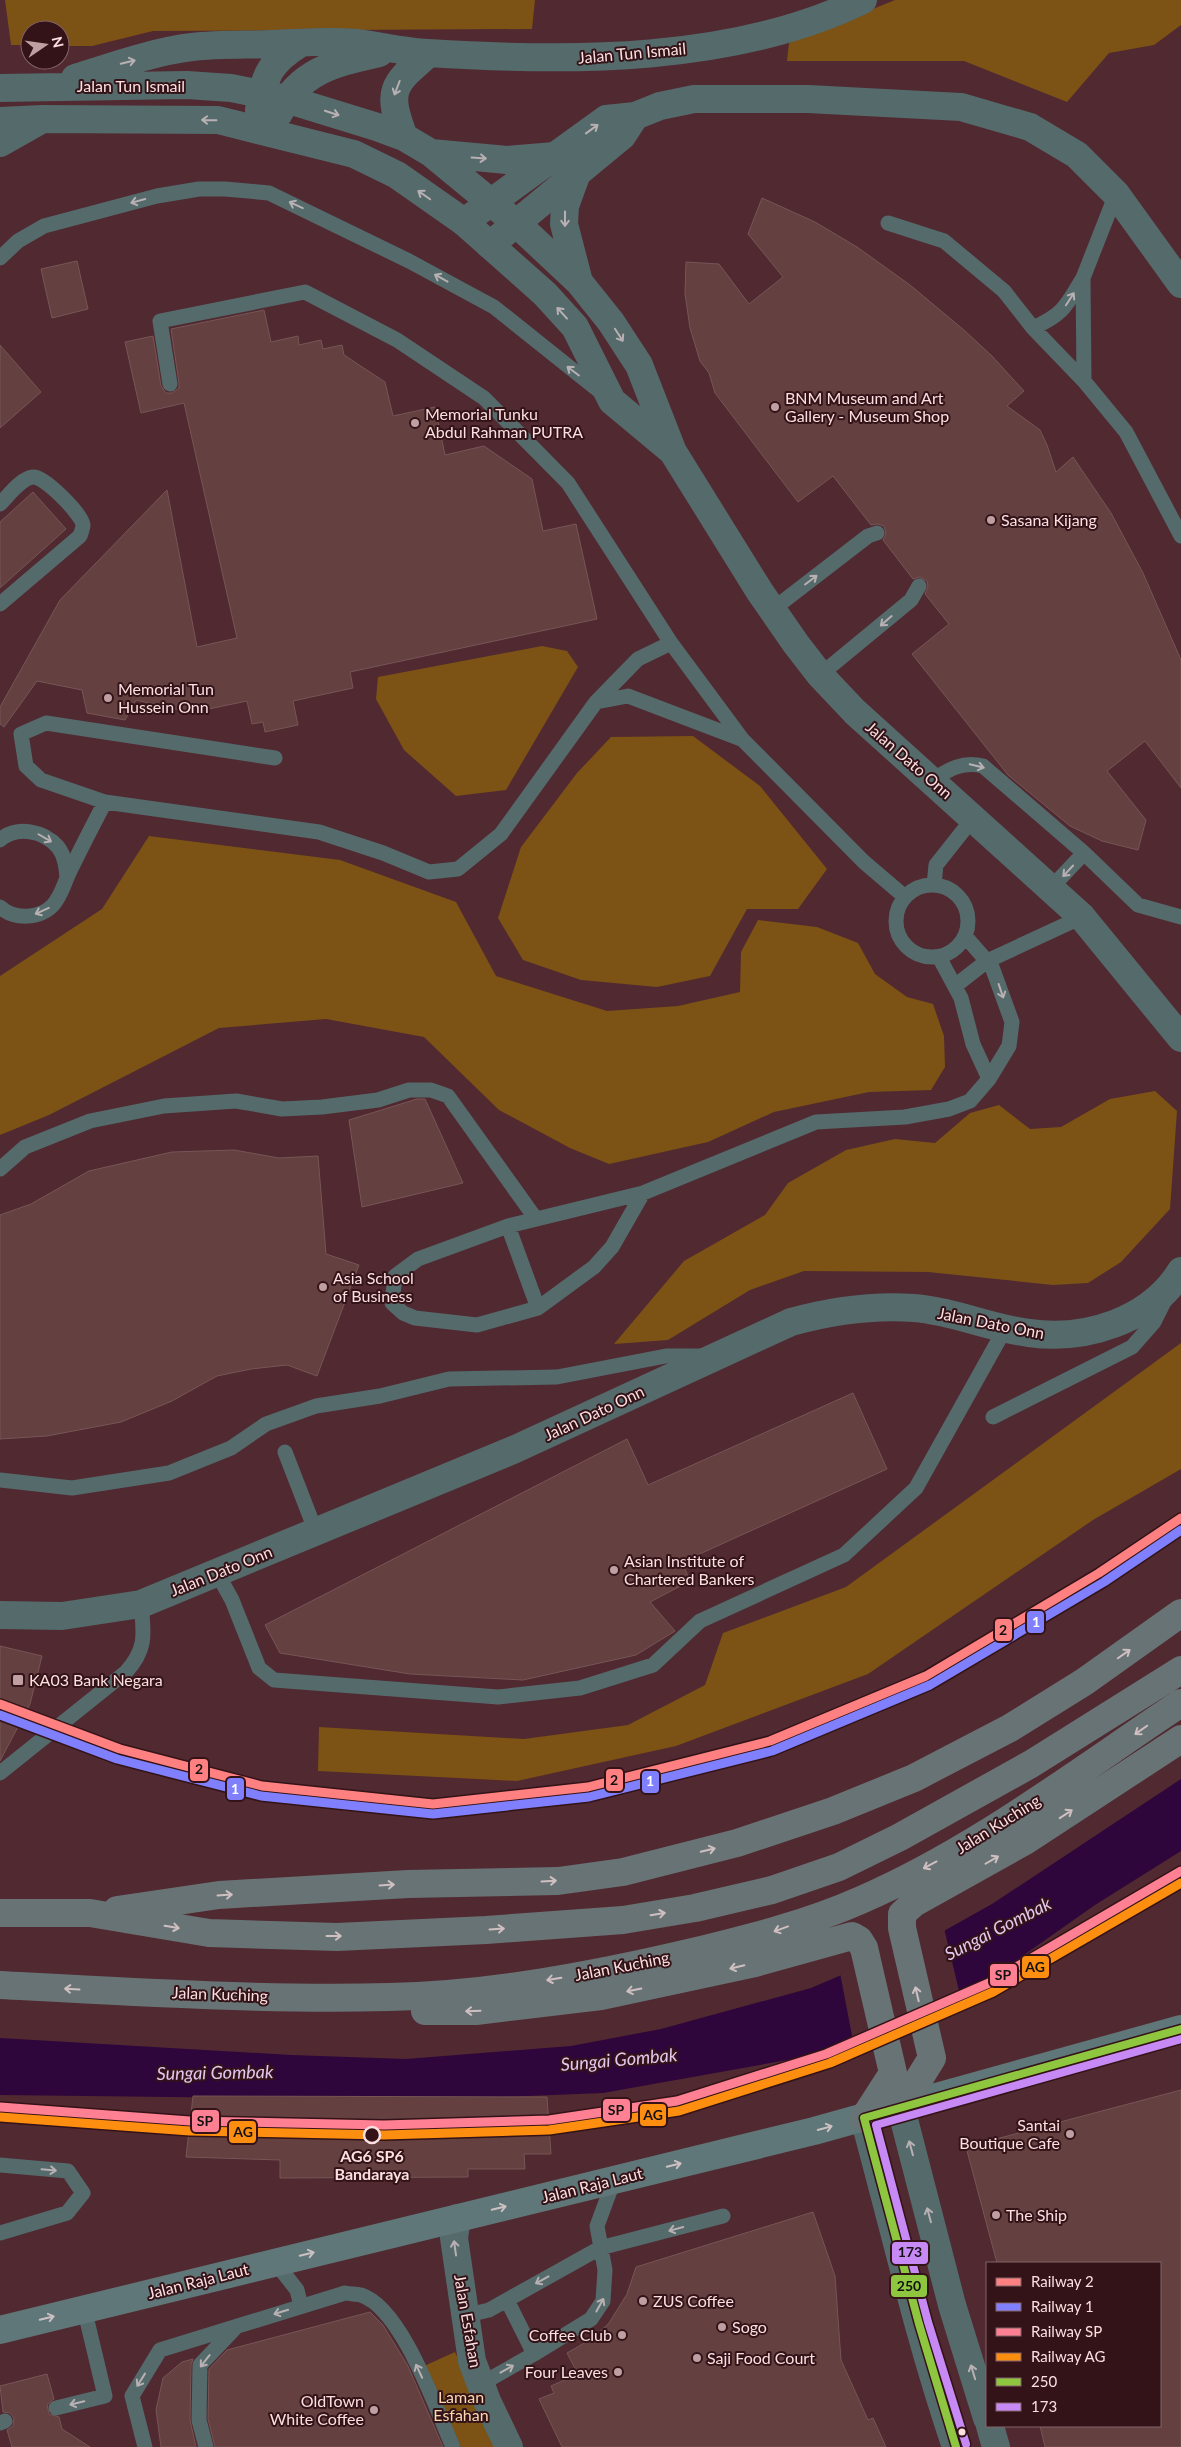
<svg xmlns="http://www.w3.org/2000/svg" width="1181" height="2447" viewBox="0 0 1181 2447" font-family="Lato,sans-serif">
<rect width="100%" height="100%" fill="#512931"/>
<!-- green -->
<path fill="#7c5215" d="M5,0H535L532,29L153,31L92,46H60V30H30V45H11Z
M895,0H1181V25L1154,45L1109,53L1067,102L964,61H787L789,43Z
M542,646L567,651L578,667L506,790L456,796L404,750L376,699L378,677Z
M693,736L760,786L827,869L798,909H747L710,976L657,987L581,980L523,960L498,918L521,847L577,773L611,737Z
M149,836L340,860L456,902L496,976L607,1011L678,1006L740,992L741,952L758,920L817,927L858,943L875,974L907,997L933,1004L944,1036L945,1067L931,1090L869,1092L774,1112L708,1142L609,1164L570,1148L499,1110L424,1037L326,1019L219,1028L49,1115L0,1135V976L102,909Z
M1155,1091L1177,1111L1170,1209L1121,1262L1088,1283L1053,1285L928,1272L804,1271L750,1290L668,1340L614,1344L684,1261L765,1215L788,1183L846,1150L895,1139L935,1143L970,1113L999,1105L1030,1129L1061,1127L1110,1099Z
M1181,1343V1469L1093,1520L868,1674L676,1746L517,1781L318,1771L319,1727L524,1739L628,1725L705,1685L723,1633L846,1587Z
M455,2352L498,2447H461L424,2366Z"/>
<!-- water -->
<path fill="#2e063b" d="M1181,1779V1851L1095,1905L991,1978L951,1996L903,2025L832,2052L603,2093L422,2100L0,2095V2038L291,2055L406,2059L571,2046L661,2029L811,1988L942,1932L992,1904Z"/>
<!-- pier -->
<path fill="#512931" d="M944,1928L960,1995L904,2027L854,2046L840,1973Z"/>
<!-- building -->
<path fill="#644040" stroke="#765656" d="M762,198L815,222L857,247L910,285L965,331L992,356L1024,391L1007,406L1040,430L1047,445L1056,472L1073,457L1111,513L1143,573L1181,660V788L1145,741L1107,771L1146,820L1138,850L1102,841L1070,826L1008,775L912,654L949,624L925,594L928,586L927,581L919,577L913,579L883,540L886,534L884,526L878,524L871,525L833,476L798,502L715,393L709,373L700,361L690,328L685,294L686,262L719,264L749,304L783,277L748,234Z
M77,261L88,309L52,318L41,269Z
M264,310L271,342L298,336L299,345L321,340L323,349L342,345L344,355L385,382L393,416L435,407L445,455L484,446L532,479L543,531L576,524L597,619L350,672L353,688L293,701L298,725L265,732L263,722L252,724L247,701L204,710L174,709L136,700L125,720L87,713L82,690L37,681L4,727L0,724V707L60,600L167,490L197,647L237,638L184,403L141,413L125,342L153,336L161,386L166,393H172L179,388V383L171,329Z
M0,345L41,392L0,428Z
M33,492L66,529L0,588V522Z
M417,1099H425L463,1183L362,1207L349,1120Z
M234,1150L279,1158L318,1156L326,1254L359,1265L317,1376L287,1365L251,1369L217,1376L172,1401L121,1422L47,1436L0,1439V1215L31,1204L89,1171L172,1152Z
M853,1393L887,1469L682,1562L690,1581L650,1602L675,1631L636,1655L523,1680L410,1674L280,1653L265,1625L627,1439L648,1485Z
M0,1646L42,1656L30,1704L0,1761Z
M1181,2090V2447H1045L1040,2426H1160V2263H997L966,2147Z
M193,2096L547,2097L551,2154H524L525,2169H468V2177L280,2178V2160L186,2157Z
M813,2212L835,2276L841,2360L868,2420L873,2418L886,2447H562L539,2399L554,2393L551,2386L578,2374L567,2353L593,2338L609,2323L627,2294L636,2267Z
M370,2312L383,2325L408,2366L443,2447H215L208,2419L209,2369L227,2350Z
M193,2359L191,2365L190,2420L196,2447H161L156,2410L163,2378L182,2362Z
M47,2374L54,2399L47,2405L49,2414L59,2417L62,2429L90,2447H12L7,2430L13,2426L14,2418L10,2413L3,2412L0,2386Z"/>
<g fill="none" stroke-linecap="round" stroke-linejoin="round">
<!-- service -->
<path stroke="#546a6b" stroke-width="15" d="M888,223L944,241L1004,291L1033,328L1084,381L1126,432L1181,536
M0,258L18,241L44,226L157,196L199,189H225L269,193L409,261L494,307L603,394
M1083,278L1116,194
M1033,328C1064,314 1066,306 1083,278L1084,381
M170,384L160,321L305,292L397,340L484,398L568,483L671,643L742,739L864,862L905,897
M0,504C8,496 21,478 33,477C43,475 82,514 83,525C83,528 81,533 80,536L0,604
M772,610L868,536L877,533
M820,675L911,600L919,586
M596,702L628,696L741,739
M275,758L46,723L21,734L26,766L41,780L105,802L319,832L383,853L429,872L458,869L501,834L596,702L638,659L671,643
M933,780C949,769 963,761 983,766L1084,853L1138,905L1181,917
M0,840C17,825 44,831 58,847C65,856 66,867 67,878
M896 921a36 36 0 1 1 72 0a36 36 0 1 1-72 0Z
M934,885L936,865L974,817
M1051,888L1084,853
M0,907C14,920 40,919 53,905C62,895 64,883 70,871C81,848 93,825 105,802
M939,957L961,998L973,1044L989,1079L1009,1046L1012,1022L992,967L965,936
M955,986L987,961L1082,917
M0,1169L25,1147L90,1121L164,1106L236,1101L282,1109L322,1107L378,1100L409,1090H431L448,1096L536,1219
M643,1193L612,1247L594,1267L538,1308L477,1325L415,1318L403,1313L392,1303L395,1276L418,1259L508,1226L643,1193L816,1122L905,1117L949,1109L970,1101L989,1079
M508,1226L538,1308
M993,1417L1132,1347L1154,1322L1166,1298
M285,1452L316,1532
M0,1480L72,1488L169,1473L231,1448L266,1424L316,1406L380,1396L449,1379L557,1377L666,1356H703
M217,1573L232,1600L259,1668L274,1680L498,1697L580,1688L653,1665L700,1621L844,1555L916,1488L1006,1327
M0,1773L126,1672C147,1649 144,1634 141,1604
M0,2165L68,2171L83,2193L67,2213L0,2233
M275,2262L297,2290L301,2306
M507,2300L534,2354
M464,2316L489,2310L600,2248L723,2216
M481,2384L534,2354L591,2319L603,2301L605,2270L597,2226L614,2180
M56,2408L105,2396L84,2308
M0,2423L5,2421
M145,2447L132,2396L160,2350L345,2293C350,2294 356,2294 361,2295C402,2308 436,2409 453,2447
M206,2447L199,2420L200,2365L237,2326"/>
<!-- minor -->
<path stroke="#546a6b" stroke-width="28" d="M464,222L606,119L635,116L660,106L694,99H808L961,107L1030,127L1077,155L1116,194L1181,284
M490,245L622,136L635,116
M457,2218L454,2238L472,2361L487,2401L509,2447"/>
<!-- tertiary -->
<path stroke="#546a6b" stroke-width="28" d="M75,78C110,67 156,51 192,47C218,44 246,45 272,44C300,43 329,40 357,43C381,46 404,52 428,53C569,62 734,63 863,0
M0,88L187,85L231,88L286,99L377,127L404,137L431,153L516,223L579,282L611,322L639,365L673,452L760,592L796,644L820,675L855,712L1082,917L1181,1038
M259,110C265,74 269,63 301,43
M279,113C300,70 336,63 379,53
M0,121L42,119L218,120L354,154L397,175L464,222L545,294L575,327L612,401L672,451
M404,137C386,90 392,85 429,53
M0,143L39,121
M431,153L507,160L555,156
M577,173L565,206L564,224L579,282
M0,1615L62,1616L141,1604L513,1450L791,1322C831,1311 872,1305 914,1308C953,1311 990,1328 1029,1333C1085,1341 1150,1321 1181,1271
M901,2108L952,2305L987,2418
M864,2118C894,2227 919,2339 956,2447
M990,2426L996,2447"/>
<!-- secondary -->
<path stroke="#5f7778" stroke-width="28" d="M0,2330L814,2131L1181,2029"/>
<!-- trunk -->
<path stroke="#687375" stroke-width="28" d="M117,1910L219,1895L408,1884L558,1881L623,1872L737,1843L833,1811L914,1778L1010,1728L1084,1682L1181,1613
M0,1913H90L209,1933L337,1937L486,1930L623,1920L695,1908L772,1890L839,1867L900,1837L1031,1764L1181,1670
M0,1985C129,1992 260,2000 389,1997C490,1995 595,1975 693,1952C750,1938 807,1924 861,1900C976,1850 1077,1772 1181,1703
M425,2011H476L601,1996L755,1963L852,1936L859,1940L864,1948L893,2073L864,2118
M901,2108L932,2058L902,1928V1914L914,1903L1025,1841L1181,1739"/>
<defs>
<path id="bus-1" d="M956,2447L919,2324L864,2118L1181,2029"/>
<path id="bus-2" d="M966,2444L928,2322L876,2125L1181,2039"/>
</defs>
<!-- bus-1 casing -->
<use href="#bus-1" stroke="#331317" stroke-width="11"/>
<!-- bus-2 casing -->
<use href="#bus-2" stroke="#331317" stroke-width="11"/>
<!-- bus-1 -->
<use href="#bus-1" stroke="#8ec63f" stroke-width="8"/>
<!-- bus-2 -->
<use href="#bus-2" stroke="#c78af5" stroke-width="8"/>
<defs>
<path id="rail-1" d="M0,1704L120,1749L262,1786L433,1804L588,1787L770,1741L926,1676L1099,1573L1181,1518"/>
<path id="rail-2" d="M0,1715L117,1759L261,1796L433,1814L589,1797L772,1751L930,1685L1104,1582L1181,1530"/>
<path id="rail-3" d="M0,2107L190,2121L384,2125L549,2120L677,2101L826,2054L989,1983L1181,1871"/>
<path id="rail-4" d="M0,2117L190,2131L384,2135L549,2130L679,2111L830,2063L993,1992L1181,1883"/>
</defs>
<!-- rail-1 casing -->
<use href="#rail-1" stroke="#331317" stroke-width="12"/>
<!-- rail-2 casing -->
<use href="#rail-2" stroke="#331317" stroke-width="12"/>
<!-- rail-3 casing -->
<use href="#rail-3" stroke="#331317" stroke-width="12"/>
<!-- rail-4 casing -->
<use href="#rail-4" stroke="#331317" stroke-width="12"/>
<!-- rail-1 -->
<use href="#rail-1" stroke="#ff8080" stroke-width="9"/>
<!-- rail-2 -->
<use href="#rail-2" stroke="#8080ff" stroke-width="9"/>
<!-- rail-3 -->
<use href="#rail-3" stroke="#ff8092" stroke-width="9"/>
<!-- rail-4 -->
<use href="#rail-4" stroke="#fe8e10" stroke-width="9"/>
</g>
<!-- one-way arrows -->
<defs><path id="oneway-shaft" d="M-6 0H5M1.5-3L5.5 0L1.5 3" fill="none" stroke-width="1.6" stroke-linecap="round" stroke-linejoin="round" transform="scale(1.25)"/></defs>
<g stroke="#b8b0b2">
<use href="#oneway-shaft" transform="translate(128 62) rotate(-14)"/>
<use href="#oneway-shaft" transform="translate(397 88) rotate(111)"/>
<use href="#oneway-shaft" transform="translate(332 113) rotate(18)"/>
<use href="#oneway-shaft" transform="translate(209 120) rotate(-179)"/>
<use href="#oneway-shaft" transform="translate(592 129) rotate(-36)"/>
<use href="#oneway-shaft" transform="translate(479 158) rotate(4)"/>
<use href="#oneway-shaft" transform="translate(424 195) rotate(-145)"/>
<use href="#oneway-shaft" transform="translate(138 201) rotate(165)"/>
<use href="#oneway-shaft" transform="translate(296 205) rotate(-155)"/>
<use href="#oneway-shaft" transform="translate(565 219) rotate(90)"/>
<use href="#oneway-shaft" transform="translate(441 278) rotate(-151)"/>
<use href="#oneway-shaft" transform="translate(1070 299) rotate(-57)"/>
<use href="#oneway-shaft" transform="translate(562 313) rotate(-132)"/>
<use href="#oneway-shaft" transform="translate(619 335) rotate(57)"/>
<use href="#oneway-shaft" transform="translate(573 371) rotate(-143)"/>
<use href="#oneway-shaft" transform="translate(811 580) rotate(-37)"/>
<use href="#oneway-shaft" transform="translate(886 621) rotate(139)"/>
<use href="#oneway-shaft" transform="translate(977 766) rotate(14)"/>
<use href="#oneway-shaft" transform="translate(45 838) rotate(30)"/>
<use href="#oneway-shaft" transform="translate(1068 871) rotate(133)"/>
<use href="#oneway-shaft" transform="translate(42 911) rotate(156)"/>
<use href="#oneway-shaft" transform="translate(1001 991) rotate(71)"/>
<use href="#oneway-shaft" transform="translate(911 2148) rotate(-105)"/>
<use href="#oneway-shaft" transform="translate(49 2170) rotate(5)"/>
<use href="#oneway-shaft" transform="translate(929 2215) rotate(-105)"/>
<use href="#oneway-shaft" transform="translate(676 2229) rotate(165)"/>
<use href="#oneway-shaft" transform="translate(455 2248) rotate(-98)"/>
<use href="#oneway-shaft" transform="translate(542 2280) rotate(151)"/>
<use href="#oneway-shaft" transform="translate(600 2305) rotate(-61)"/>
<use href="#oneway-shaft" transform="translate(281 2312) rotate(163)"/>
<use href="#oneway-shaft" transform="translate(205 2361) rotate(128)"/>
<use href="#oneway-shaft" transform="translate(507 2369) rotate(-29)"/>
<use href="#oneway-shaft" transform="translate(419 2371) rotate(-115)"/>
<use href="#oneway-shaft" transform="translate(973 2372) rotate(-107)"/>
<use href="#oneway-shaft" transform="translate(141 2380) rotate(122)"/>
<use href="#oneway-shaft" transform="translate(77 2403) rotate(166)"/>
</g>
<g stroke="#cfbfc1">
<use href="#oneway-shaft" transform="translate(1124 1654) rotate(-35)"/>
<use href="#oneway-shaft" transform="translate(1141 1730) rotate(145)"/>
<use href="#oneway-shaft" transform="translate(1066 1814) rotate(-33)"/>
<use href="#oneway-shaft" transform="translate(708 1850) rotate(-14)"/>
<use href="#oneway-shaft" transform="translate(992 1860) rotate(-30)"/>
<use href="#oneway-shaft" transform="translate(930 1865) rotate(152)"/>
<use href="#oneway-shaft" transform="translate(549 1881) rotate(-3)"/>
<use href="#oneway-shaft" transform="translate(387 1885) rotate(-4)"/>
<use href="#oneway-shaft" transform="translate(225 1895) rotate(-4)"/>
<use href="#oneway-shaft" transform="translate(658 1914) rotate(-9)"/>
<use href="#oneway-shaft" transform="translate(172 1927) rotate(9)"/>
<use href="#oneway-shaft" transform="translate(497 1929) rotate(-4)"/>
<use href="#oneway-shaft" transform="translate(781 1929) rotate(160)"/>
<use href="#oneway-shaft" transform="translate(334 1936)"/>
<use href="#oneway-shaft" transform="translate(737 1967) rotate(167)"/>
<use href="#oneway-shaft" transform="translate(554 1979) rotate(171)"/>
<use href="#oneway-shaft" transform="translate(72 1989) rotate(-177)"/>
<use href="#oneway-shaft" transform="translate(634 1990) rotate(169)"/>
<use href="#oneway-shaft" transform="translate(917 1994) rotate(-103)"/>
<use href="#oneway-shaft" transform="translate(473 2011) rotate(178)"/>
</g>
<g stroke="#ccc0c2">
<use href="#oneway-shaft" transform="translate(825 2128) rotate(-15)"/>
<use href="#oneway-shaft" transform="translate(674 2165) rotate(-14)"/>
<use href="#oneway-shaft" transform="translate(499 2208) rotate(-14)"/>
<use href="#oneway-shaft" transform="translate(307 2254) rotate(-14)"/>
<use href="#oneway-shaft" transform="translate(47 2318) rotate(-14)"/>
</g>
<!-- markers -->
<g fill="#c09fa3" stroke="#331317" stroke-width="2">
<circle cx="775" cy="407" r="5"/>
<circle cx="415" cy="423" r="5"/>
<circle cx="991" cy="520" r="5"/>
<circle cx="108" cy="698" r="5"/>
<circle cx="323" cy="1287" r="5"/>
<circle cx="614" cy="1570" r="5"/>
<rect x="12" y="1674" width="12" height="12" rx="2.5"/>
<circle cx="1070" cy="2134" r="5"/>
<circle cx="996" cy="2215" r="5"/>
<circle cx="643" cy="2301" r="5"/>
<circle cx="722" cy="2327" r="5"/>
<circle cx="622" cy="2335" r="5"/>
<circle cx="697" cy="2358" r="5"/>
<circle cx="618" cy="2372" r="5"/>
<circle cx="374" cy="2410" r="5"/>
</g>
<circle fill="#331317" stroke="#fbdfe1" stroke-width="2.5" cx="372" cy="2135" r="8"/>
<circle fill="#fbdfe1" stroke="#331317" stroke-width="2" cx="962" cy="2432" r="4.5"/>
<g text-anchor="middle" stroke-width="4" stroke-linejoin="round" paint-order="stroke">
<!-- street labels -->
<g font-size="16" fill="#fbdfe1" stroke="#331317">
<text transform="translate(632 53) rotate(-5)" y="6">Jalan Tun Ismail</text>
<text x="131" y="92">Jalan Tun Ismail</text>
<text transform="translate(909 760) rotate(41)" y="6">Jalan Dato Onn</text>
<text transform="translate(991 1323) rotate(11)" y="6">Jalan Dato Onn</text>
<text transform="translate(594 1413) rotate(-25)" y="6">Jalan Dato Onn</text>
<text transform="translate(221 1571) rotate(-22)" y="6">Jalan Dato Onn</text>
<text transform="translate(998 1824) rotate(-32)" y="6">Jalan Kuching</text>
<text transform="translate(622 1966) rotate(-11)" y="6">Jalan Kuching</text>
<text transform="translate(220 1994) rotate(2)" y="6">Jalan Kuching</text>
<text transform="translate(592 2185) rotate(-14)" y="6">Jalan Raja Laut</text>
<text transform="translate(198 2281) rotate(-14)" y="6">Jalan Raja Laut</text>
<text transform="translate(468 2321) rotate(80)" y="6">Jalan Esfahan</text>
</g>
<!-- poi labels -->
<g font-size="16" fill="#fbdfe1" stroke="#331317" text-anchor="start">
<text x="785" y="404">BNM Museum and Art<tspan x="785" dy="18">Gallery - Museum Shop</tspan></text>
<text x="425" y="420">Memorial Tunku<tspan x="425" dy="18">Abdul Rahman PUTRA</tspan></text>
<text x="1001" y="526">Sasana Kijang</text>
<text x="118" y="695">Memorial Tun<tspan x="118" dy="18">Hussein Onn</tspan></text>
<text x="333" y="1284">Asia School<tspan x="333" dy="18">of Business</tspan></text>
<text x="624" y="1567">Asian Institute of<tspan x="624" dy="18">Chartered Bankers</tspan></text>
<text x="29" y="1686">KA03 Bank Negara</text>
<text x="1060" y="2131" text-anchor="end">Santai<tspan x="1060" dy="18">Boutique Cafe</tspan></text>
<text x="1006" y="2221">The Ship</text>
<text x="653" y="2307">ZUS Coffee</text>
<text x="732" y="2333">Sogo</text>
<text x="612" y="2341" text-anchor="end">Coffee Club</text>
<text x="707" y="2364">Saji Food Court</text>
<text x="608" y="2378" text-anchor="end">Four Leaves</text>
<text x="364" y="2407" text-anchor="end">OldTown<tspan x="364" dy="18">White Coffee</tspan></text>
</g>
<!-- stop labels -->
<g font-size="16" font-weight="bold" fill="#fbdfe1" stroke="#331317">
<text x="372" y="2162">AG6 SP6<tspan x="372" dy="18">Bandaraya</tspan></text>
</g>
<!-- park labels -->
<g font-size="16" fill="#fad9b0" stroke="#331317">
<text x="461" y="2403">Laman<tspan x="461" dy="18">Esfahan</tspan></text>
</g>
<!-- water labels -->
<g font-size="18" font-style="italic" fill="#e2c7f1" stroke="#331317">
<text transform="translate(998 1929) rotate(-27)" y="6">Sungai Gombak</text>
<text transform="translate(619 2060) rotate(-5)" y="6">Sungai Gombak</text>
<text transform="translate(215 2073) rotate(-1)" y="6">Sungai Gombak</text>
</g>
</g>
<g stroke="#331317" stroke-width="2">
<rect x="1026" y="1610" width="19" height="24" rx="5" fill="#8080ff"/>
<rect x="994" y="1618" width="19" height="24" rx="5" fill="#ff8080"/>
<rect x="189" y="1758" width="20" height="24" rx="5" fill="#ff8080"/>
<rect x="605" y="1768" width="19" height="24" rx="5" fill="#ff8080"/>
<rect x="641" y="1770" width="19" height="24" rx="5" fill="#8080ff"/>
<rect x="226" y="1777" width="19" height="24" rx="5" fill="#8080ff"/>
<rect x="1021" y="1955" width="29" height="24" rx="5" fill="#fe8e10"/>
<rect x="989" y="1963" width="29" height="24" rx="5" fill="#ff8092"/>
<rect x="602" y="2098" width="29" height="24" rx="5" fill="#ff8092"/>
<rect x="639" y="2103" width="28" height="24" rx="5" fill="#fe8e10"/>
<rect x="191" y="2109" width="29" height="24" rx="5" fill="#ff8092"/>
<rect x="228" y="2120" width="29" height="24" rx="5" fill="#fe8e10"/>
<rect x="891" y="2241" width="38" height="24" rx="5" fill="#c78af5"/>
<rect x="890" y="2274" width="38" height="24" rx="5" fill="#8ec63f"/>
</g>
<g font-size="14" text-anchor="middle" font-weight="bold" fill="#fff">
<text x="1036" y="1627">1</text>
<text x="650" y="1786">1</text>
<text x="235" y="1794">1</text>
</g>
<g font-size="14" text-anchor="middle" font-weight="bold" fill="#111">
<text x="1003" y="1635">2</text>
<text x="199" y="1774">2</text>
<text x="614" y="1785">2</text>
<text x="1035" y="1972">AG</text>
<text x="1003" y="1980">SP</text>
<text x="616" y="2115">SP</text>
<text x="653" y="2120">AG</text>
<text x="205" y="2126">SP</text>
<text x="243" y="2137">AG</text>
<text x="910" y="2257">173</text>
<text x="909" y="2291">250</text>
</g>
<!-- legend -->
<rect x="986" y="2262" width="175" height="165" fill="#331317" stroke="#836568"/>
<rect x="996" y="2278" width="25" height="8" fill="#ff8080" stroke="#836568"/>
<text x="1031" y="2287" font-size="15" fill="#fbdfe1">Railway 2</text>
<rect x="996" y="2303" width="25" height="8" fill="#8080ff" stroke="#836568"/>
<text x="1031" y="2312" font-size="15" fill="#fbdfe1">Railway 1</text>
<rect x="996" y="2328" width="25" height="8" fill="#ff8092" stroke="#836568"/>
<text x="1031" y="2337" font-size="15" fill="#fbdfe1">Railway SP</text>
<rect x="996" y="2353" width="25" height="8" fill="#fe8e10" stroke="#836568"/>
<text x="1031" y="2362" font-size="15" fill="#fbdfe1">Railway AG</text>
<rect x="996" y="2378" width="25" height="8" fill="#8ec63f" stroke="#836568"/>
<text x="1031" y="2387" font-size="15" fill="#fbdfe1">250</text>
<rect x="996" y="2403" width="25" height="8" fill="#c78af5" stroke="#836568"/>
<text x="1031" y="2412" font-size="15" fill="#fbdfe1">173</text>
<!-- north arrow -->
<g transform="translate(45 45) rotate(77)"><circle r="24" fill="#331317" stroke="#836568"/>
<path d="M0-4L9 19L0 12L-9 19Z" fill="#c09fa3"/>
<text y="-8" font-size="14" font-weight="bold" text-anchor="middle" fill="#fbdfe1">N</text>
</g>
</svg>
